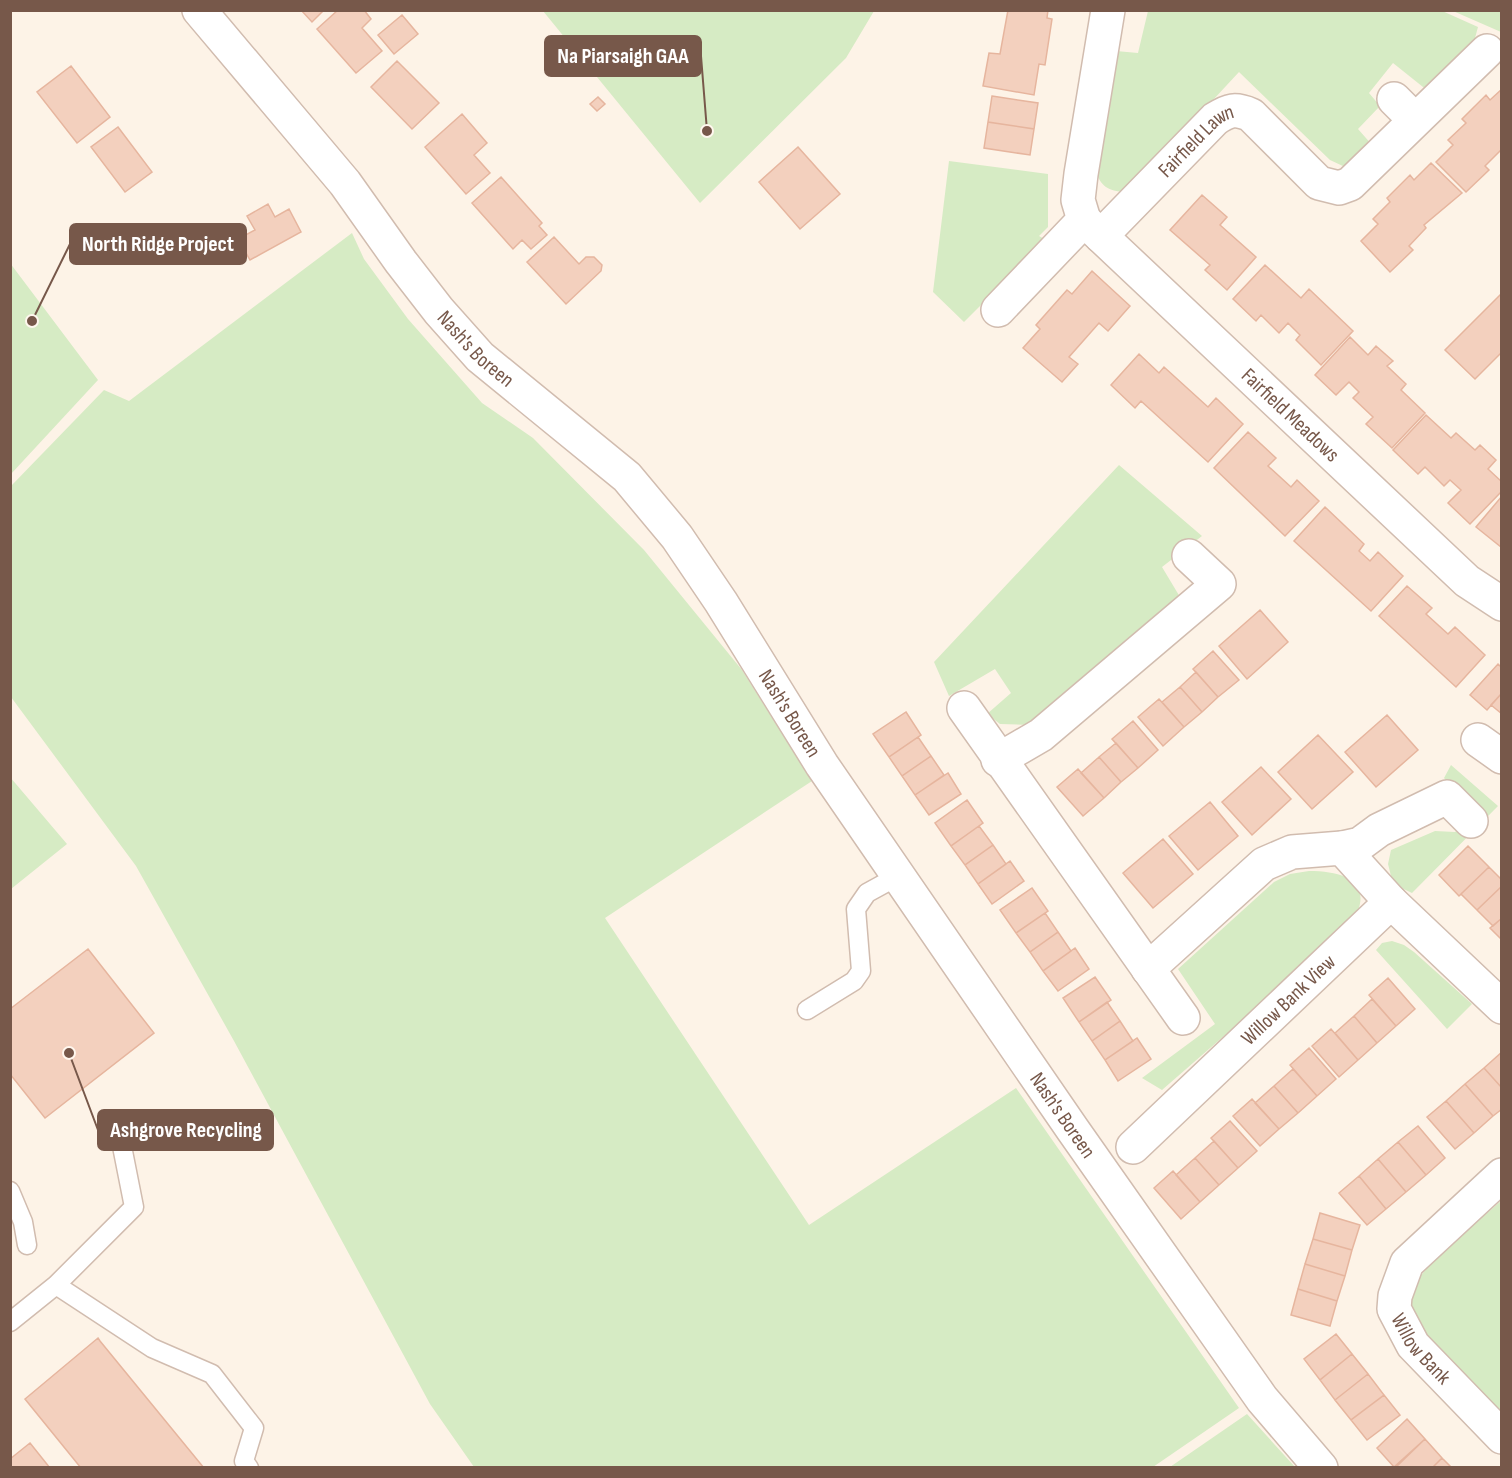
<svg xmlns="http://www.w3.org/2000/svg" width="1512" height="1478" viewBox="0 0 1512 1478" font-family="'Sofia Sans Condensed',sans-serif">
<rect width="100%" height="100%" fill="#fdf3e7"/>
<!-- green -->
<path fill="#d6ebc4" d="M1440,10L1478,27L1472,49L1428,91L1393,63L1369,93L1380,106L1358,129L1373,146L1345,167L1330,160L1239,72L1136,183L1122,192C1106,190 1100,185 1095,169L1116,51L1138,53L1148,11Z
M543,11H874L846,58L700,203Z
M1453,11H1501V32Z
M949,161L1048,174V227L1039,236L1046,240L964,322L933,292Z
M352,233L364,259L408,319L482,403L533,438L644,550L742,670L812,781L605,918L809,1225L1016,1088L1239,1408L1153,1467H474L430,1404L234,1041L136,866L11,697V486L104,390L129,401Z
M10,263L98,380L11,474L10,473Z
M1119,465L1202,536L1162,567L1180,597L1031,725L1000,724L987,714L1011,693L995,669L949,696L934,662Z
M1451,765L1498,806L1412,893L1393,884L1388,864L1391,850L1435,831L1455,832L1476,816L1444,778Z
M10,777L67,844L11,889H10Z
M1309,871C1348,871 1377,884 1350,926L1162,1090L1142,1078L1215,1024L1178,969L1274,882L1290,874Z
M1392,941L1404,945L1414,952L1472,1004L1447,1029L1376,950L1382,943Z
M1501,1201V1417L1419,1329C1413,1317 1407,1304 1412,1290C1420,1267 1481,1219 1501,1201Z
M1247,1414L1295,1467H1170Z"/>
<!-- building -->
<path fill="#f3d0be" stroke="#e6b59e" stroke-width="1.5" d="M301,10H324L312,22Z
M338,10H364L371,19L362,28L382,51L356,73L317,29Z
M1008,10H1048L1047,18L1052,19L1045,65L1039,64L1034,95L983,86L989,53L1000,54Z
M402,15L418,34L394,54L378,35Z
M397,61L439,103L412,129L371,87Z
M71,66L110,117L77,143L37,92Z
M1502,89V149L1485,166L1489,170L1466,192L1436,162L1453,145L1448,140L1466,123L1462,119L1486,95L1490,100Z
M992,96L1038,103L1034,129L988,122Z
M598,97L605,104L597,111L590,104Z
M462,114L487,143L474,155L490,173L466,194L425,147Z
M988,122L1034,129L1030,155L984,148Z
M118,127L152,172L125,192L91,147Z
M798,147L840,194L800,229L759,182Z
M1431,163L1462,193L1424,225L1426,228L1409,246L1413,250L1390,272L1361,241L1378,224L1373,219L1390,202L1387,198L1410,175L1414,180Z
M501,177L542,223L539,226L547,235L531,249L522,240L513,249L472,203Z
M1202,195L1227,217L1220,225L1256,257L1227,290L1205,270L1210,265L1170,230Z
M268,204L275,217L289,209L301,232L250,260L238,239L255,230L247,216Z
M554,237L579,264L586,257H594L602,265L601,271L566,304L527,262Z
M1265,265L1301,298L1309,289L1353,331L1321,365L1296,340L1300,335L1288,323L1279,333L1261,315L1256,321L1233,299Z
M1092,271L1130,306L1108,331L1099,323L1069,357L1078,364L1062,382L1023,348L1040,329L1036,325L1067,290L1072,294Z
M1502,293V352L1475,379L1445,350Z
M1350,337L1368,355L1376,346L1393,361L1387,366L1406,384L1401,390L1425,413L1392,448L1366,424L1373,417L1353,398L1359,392L1349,382L1336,395L1315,375Z
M1139,354L1159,373L1164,367L1208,407L1216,398L1243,424L1208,462L1141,401L1135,408L1111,385Z
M1426,415L1451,438L1456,433L1475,450L1480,445L1496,460L1488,469L1502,482V491L1470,524L1448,503L1461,490L1450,480L1444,486L1425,467L1418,474L1393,450Z
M1248,432L1276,458L1268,466L1291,487L1297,480L1319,501L1285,536L1214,468Z
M1502,496V547H1501L1476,527Z
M1325,507L1364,544L1359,551L1370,561L1378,552L1403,576L1371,611L1294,541Z
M1407,586L1432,608L1426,614L1448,634L1455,627L1485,655L1456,687L1379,616Z
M1260,610L1288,642L1247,679L1219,646Z
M1213,651L1239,680L1218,697L1193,669Z
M1498,664L1502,668V693L1487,710L1470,695Z
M1196,672L1218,697L1202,712L1180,687Z
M1180,687L1202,712L1184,727L1162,702Z
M1502,693V714L1491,705Z
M1159,699L1184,727L1163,746L1138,717Z
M906,712L921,735L889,757L873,734Z
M1387,715L1418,750L1376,787L1345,752Z
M1133,721L1158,750L1138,768L1112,739Z
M1318,735L1353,772L1312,809L1278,772Z
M918,737L931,756L902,776L889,757Z
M1116,743L1138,768L1121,782L1099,757Z
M931,756L944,775L915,795L902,776Z
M1099,757L1121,782L1104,798L1081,773Z
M1261,767L1291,799L1252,835L1222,802Z
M1078,769L1104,798L1083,816L1057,787Z
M948,773L961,794L929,815L915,795Z
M967,800L983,823L951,846L935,823Z
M1210,802L1238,836L1198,870L1169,836Z
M979,826L993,845L965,865L951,846Z
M1163,839L1193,874L1153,908L1123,873Z
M993,845L1006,864L978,884L965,865Z
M1468,846L1489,867L1459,896L1439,875Z
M1010,861L1024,881L992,904L978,884Z
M1489,867L1502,880V886L1477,910L1461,894Z
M1502,886V918L1493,926L1477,910Z
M1032,888L1048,911L1016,933L1000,910Z
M1045,913L1058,932L1030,952L1016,933Z
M1502,918V940L1490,928Z
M1058,932L1071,951L1043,971L1030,952Z
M1075,948L1089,969L1058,991L1043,971Z
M88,949L154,1033L45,1118L10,1074V1009Z
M1095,977L1111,1000L1079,1022L1063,998Z
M1388,978L1415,1009L1396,1026L1369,995Z
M1372,999L1396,1026L1377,1043L1354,1016Z
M1107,1002L1120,1021L1092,1041L1079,1022Z
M1354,1016L1377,1043L1358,1060L1335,1033Z
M1120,1021L1133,1041L1105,1060L1092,1041Z
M1331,1029L1358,1060L1339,1077L1312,1046Z
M1137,1038L1151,1059L1118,1081L1105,1060Z
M1309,1048L1336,1079L1317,1096L1290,1065Z
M1502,1052V1088L1484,1068Z
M1484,1068L1502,1088V1109L1493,1116L1465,1084Z
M1293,1069L1317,1096L1298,1113L1274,1086Z
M1465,1084L1493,1116L1474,1133L1446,1101Z
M1274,1086L1298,1113L1279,1129L1255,1103Z
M1252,1099L1279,1129L1260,1146L1233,1116Z
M1446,1101L1474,1133L1455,1149L1427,1117Z
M1230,1121L1257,1151L1238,1168L1211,1138Z
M1418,1126L1445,1158L1426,1175L1398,1142Z
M1214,1141L1238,1168L1219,1185L1195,1158Z
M1398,1142L1426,1175L1406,1192L1378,1159Z
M1195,1158L1219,1185L1200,1202L1176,1175Z
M1378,1159L1406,1192L1386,1209L1359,1176Z
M1173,1171L1200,1202L1181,1219L1154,1188Z
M1359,1176L1386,1209L1367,1225L1339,1193Z
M1320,1213L1360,1225L1352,1250L1313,1239Z
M1313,1239L1352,1250L1345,1276L1305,1264Z
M1305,1264L1345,1276L1337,1301L1298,1289Z
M1298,1289L1337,1301L1330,1326L1291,1315Z
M1336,1334L1352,1354L1320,1380L1304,1359Z
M98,1338L100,1341L204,1468H81L25,1399Z
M1352,1354L1368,1374L1335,1400L1320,1380Z
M1368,1374L1384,1395L1351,1420L1335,1400Z
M1384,1395L1400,1415L1367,1440L1351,1420Z
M1407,1419L1425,1439L1394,1467L1377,1448Z
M1425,1439L1442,1458L1432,1468H1395Z
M30,1443L50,1468H10V1459Z
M1442,1458L1452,1468H1432Z"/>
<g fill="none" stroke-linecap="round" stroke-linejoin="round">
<defs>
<path id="service" d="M807,1010L854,981L861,971L856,909L867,893L898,876
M10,1191L23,1222L27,1245
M56,1285L152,1348L212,1374L254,1428L244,1461L249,1468
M10,1322L56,1285L134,1207L117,1121"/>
<g id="minor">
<path id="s1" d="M199,10L345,183L401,262L439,311L480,357L627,477L677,537L721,602L822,765L1073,1130L1262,1399L1321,1468"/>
<path d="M1394,99L1415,120"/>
<path id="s2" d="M1084,220L1467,581L1502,604"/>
<path id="s3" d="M1101,236L1215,119C1229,110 1235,108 1251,115L1319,183L1339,188L1350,184L1487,51"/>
<path d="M998,310L1084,220L1078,200L1081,174L1108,10"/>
<path d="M964,708L1183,1018"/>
<path d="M1478,740L1502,757"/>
<path d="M998,760L1041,735L1219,584L1189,556"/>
<path d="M1342,848L1360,844L1379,830L1447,797L1471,821"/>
<path d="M1148,969L1264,864L1292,852L1342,848L1391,902L1502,1007"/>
<path id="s4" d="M1133,1147L1391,902"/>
<path id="s5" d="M1502,1175L1407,1263L1395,1296L1394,1309L1413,1345L1502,1437"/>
</g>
</defs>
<!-- service casing -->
<use href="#service" stroke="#d1bcaf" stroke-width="21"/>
<!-- minor casing -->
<use href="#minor" stroke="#d1bcaf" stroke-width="36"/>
<!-- service -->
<use href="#service" stroke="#fff" stroke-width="18"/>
<!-- minor -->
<use href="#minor" stroke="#fff" stroke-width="33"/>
</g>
<g text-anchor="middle" stroke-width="4.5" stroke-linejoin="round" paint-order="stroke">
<!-- street labels -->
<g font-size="21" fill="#77584a" stroke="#fff7ee">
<text dy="7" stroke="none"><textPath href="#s3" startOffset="135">Fairfield Lawn</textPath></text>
<text dy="7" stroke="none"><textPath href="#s1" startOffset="438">Nash's Boreen</textPath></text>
<text dy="7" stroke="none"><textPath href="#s2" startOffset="284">Fairfield Meadows</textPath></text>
<text dy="7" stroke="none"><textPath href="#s1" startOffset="924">Nash's Boreen</textPath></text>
<text dy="7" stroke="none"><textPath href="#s4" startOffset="214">Willow Bank View</textPath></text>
<text dy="7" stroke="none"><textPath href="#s1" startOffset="1410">Nash's Boreen</textPath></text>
<text dy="7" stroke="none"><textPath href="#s5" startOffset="226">Willow Bank</textPath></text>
</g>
</g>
<!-- callouts -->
<path fill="none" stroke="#77584a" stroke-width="2" d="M707 131L701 56M32 321L70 244M69 1053L98 1130"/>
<g fill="#77584a" stroke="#fff7ee" stroke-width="2">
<circle cx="707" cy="131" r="6"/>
<circle cx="32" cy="321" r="6"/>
<circle cx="69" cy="1053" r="6"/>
</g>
<g fill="#77584a" stroke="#77584a" stroke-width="2">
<rect x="545" y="36" width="156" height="40" rx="6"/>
<rect x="70" y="224" width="176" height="40" rx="6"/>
<rect x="98" y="1110" width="175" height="40" rx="6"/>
</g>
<g font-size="22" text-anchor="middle" font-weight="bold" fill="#fff">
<text x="623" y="63">Na Piarsaigh GAA</text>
<text x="158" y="251">North Ridge Project</text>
<text x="186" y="1137">Ashgrove Recycling</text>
</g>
<!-- border -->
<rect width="1512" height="1478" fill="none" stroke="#77584a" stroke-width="24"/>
</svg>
